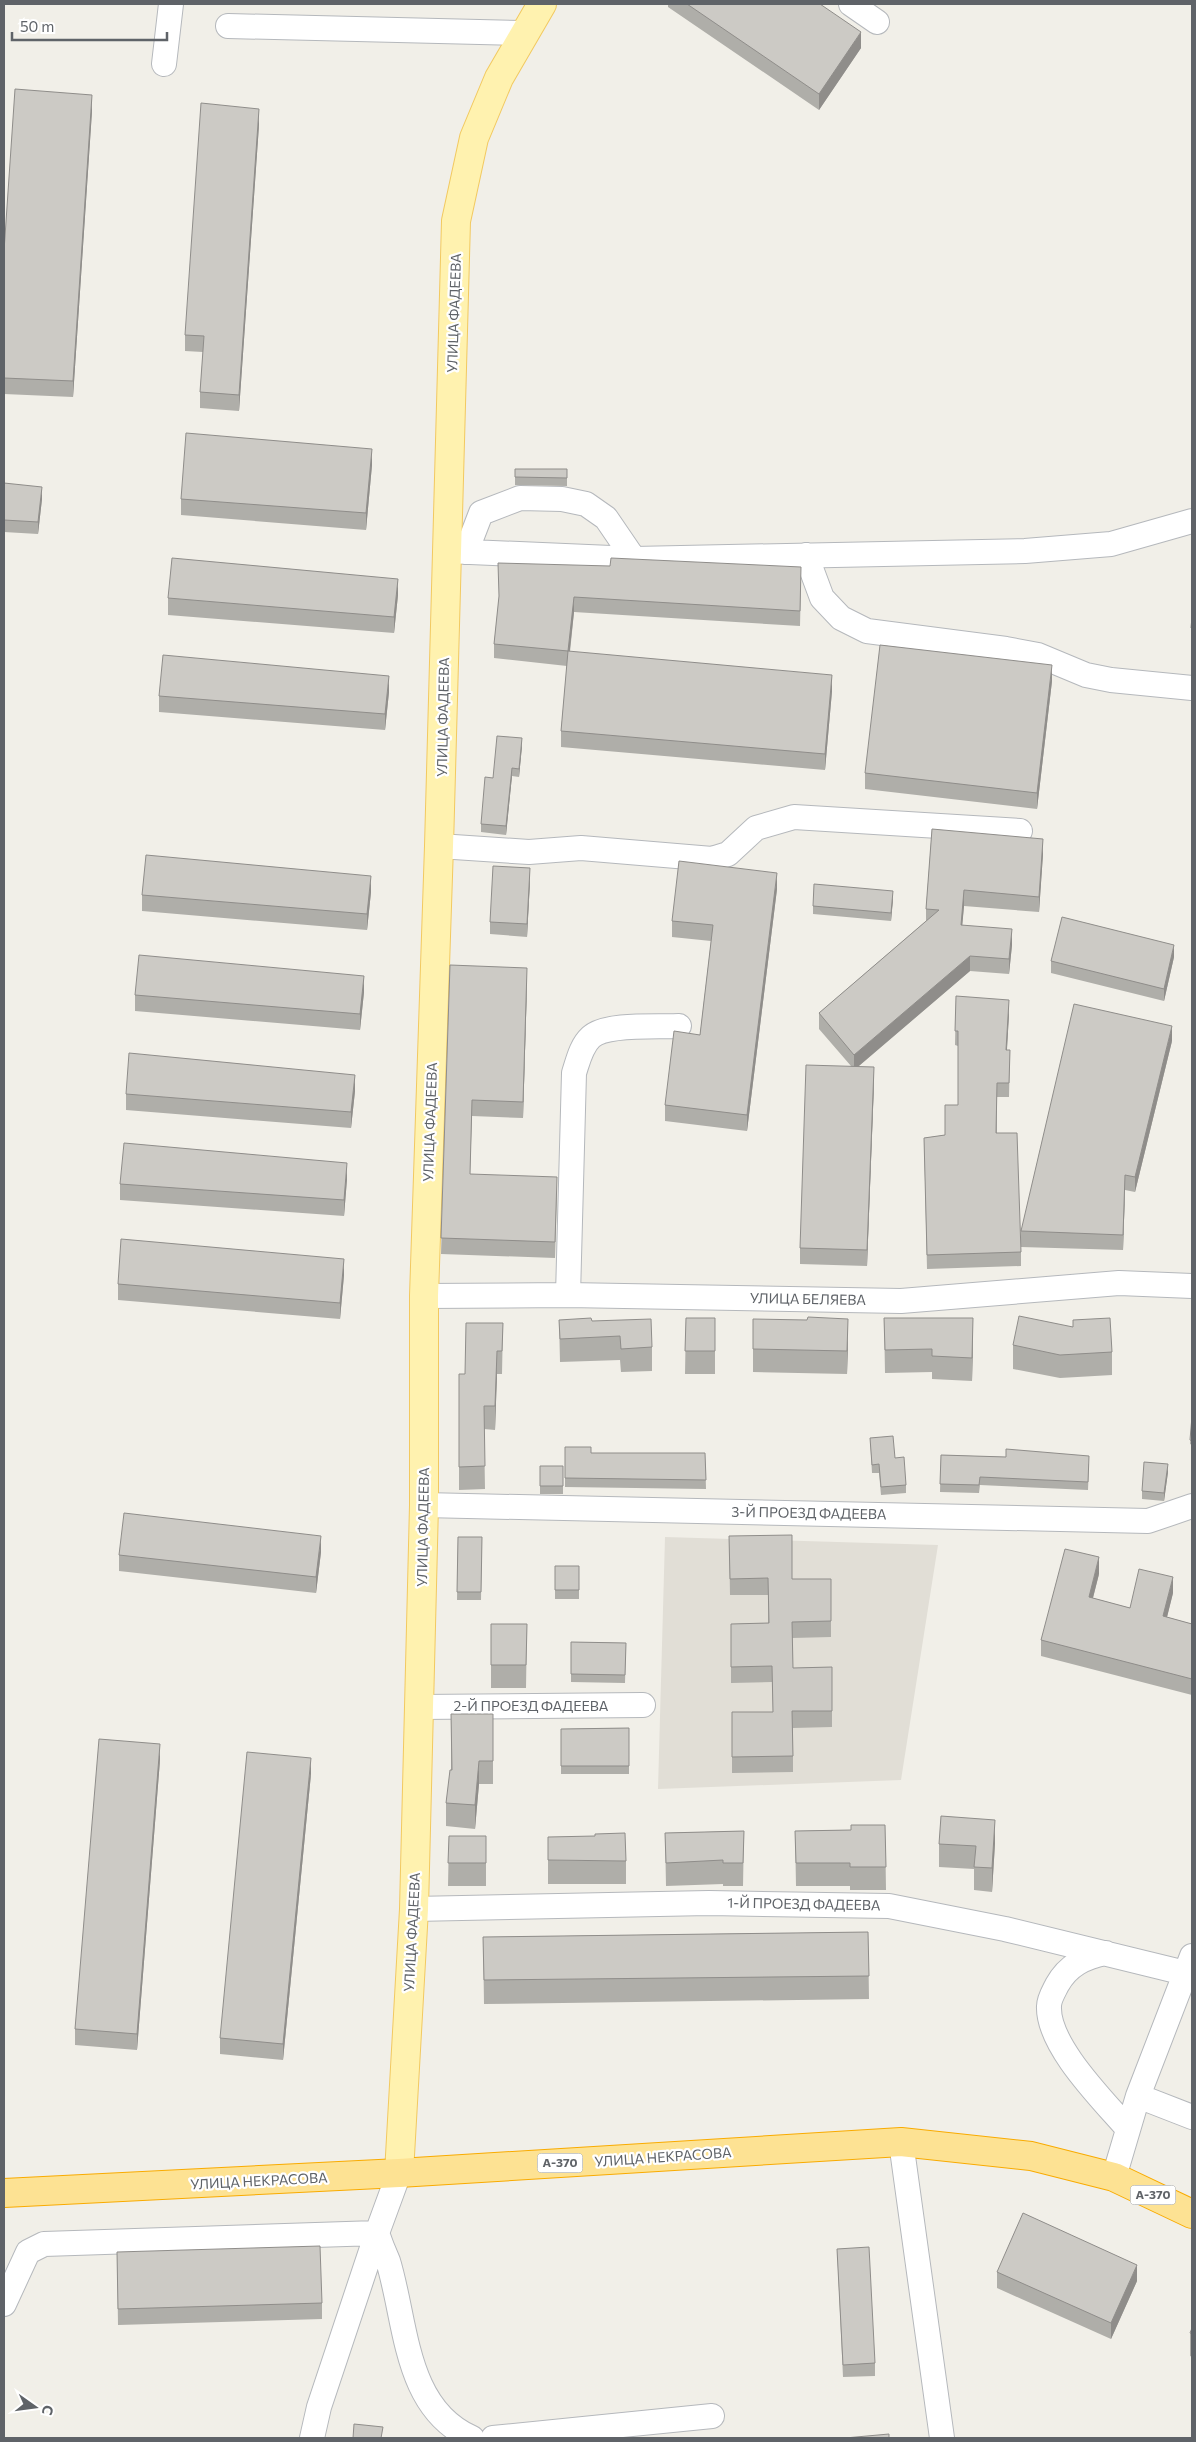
<svg xmlns="http://www.w3.org/2000/svg" width="1196" height="2442" viewBox="0 0 1196 2442" font-family="Commissioner,sans-serif">
<rect width="100%" height="100%" fill="#f1efe8"/>
<!-- education -->
<path fill="#e1ded6" d="M665,1537L938,1545L901,1780L658,1789Z"/>
<g fill="none" stroke-linecap="round" stroke-linejoin="round">
<defs>
<path id="minor" d="M851,4L877,22
M228,26L523,33
M164,64L171,4
M447,551L634,559L1025,551L1111,544L1192,521
M466,552L481,513L520,498L562,499L586,504L606,518L634,559
M806,555L822,598L841,618L867,631L1006,649L1038,655L1086,675L1111,680L1192,688
M439,846L529,852L581,848L712,859L728,854L756,828L794,817L1020,831
M568,1295L574,1073C578,1061 581,1046 591,1037C606,1023 657,1027 679,1026
M424,1296L568,1295L901,1301L1119,1283L1192,1286
M424,1505L1148,1521L1192,1506
M419,1707L643,1705
M414,1909L709,1903L889,1906L1005,1929L1185,1973
M1106,1953C1085,1957 1068,1965 1057,1985C1054,1991 1049,1999 1049,2006C1047,2045 1103,2100 1128,2129
M1138,2096L1192,2117
M901,2142L942,2438
M1114,2177L1138,2096L1192,1956
M4,2304L28,2252L44,2244L377,2233C380,2242 384,2252 388,2261C407,2323 404,2408 472,2438
M312,2438L319,2407L377,2233L399,2173
M493,2438L712,2416"/>
<path id="major" d="M399,2173L414,1909L424,1505V1296L439,846L456,221L474,138L499,78L542,4"/>
<path id="highway" d="M4,2193L399,2173L901,2142L1031,2156L1114,2177L1192,2214"/>
</defs>
<!-- minor casing -->
<use href="#minor" stroke="#b5b8bc" stroke-width="26"/>
<!-- major casing -->
<use href="#major" stroke="#f2c960" stroke-width="30"/>
<!-- highway casing -->
<use href="#highway" stroke="#f9ab00" stroke-width="30"/>
<!-- minor -->
<use href="#minor" stroke="#fff" stroke-width="24"/>
<!-- major -->
<use href="#major" stroke="#fff2af" stroke-width="28"/>
<!-- highway -->
<use href="#highway" stroke="#fde293" stroke-width="28"/>
</g>
<!-- wall -->
<path fill="#afaea9" d="M668,4H820L861,48L819,110L668,7Z
M92,111L73,397L4,394V251Z
M259,125L239,411L200,408V392L203,352L185,351V335Z
M372,465L366,530L181,515V499Z
M515,469H567V486L515,485Z
M4,483L42,499L38,534L4,532Z
M801,582L800,626L574,612L570,652L832,691L825,770L561,747V731L567,666L494,658V644L499,599Z
M398,595L394,633L168,615V598Z
M1192,617V645L1191,644V628Z
M1052,681L1037,809L865,789V773Z
M389,692L385,730L159,712V696Z
M522,746L519,777L512,776L506,835L481,832V824L493,778Z
M932,829L1043,854L1039,912L964,906L962,925L1012,945L1009,974L970,971L859,1066L874,1083L867,1266L800,1264V1248L851,1066L819,1029V1013L926,921V909Z
M530,881L527,937L490,934V922Z
M777,889L747,1131L665,1121V1105L700,1035L711,941L672,937V921Z
M371,892L367,930L142,911V895Z
M893,899L891,921L813,914V906Z
M1174,957L1164,1001L1051,973V961Z
M450,965L527,984L523,1118L472,1116L470,1174L557,1193L555,1258L441,1254Z
M364,992L360,1030L135,1011V995Z
M956,996L1009,1014L1007,1050H1010L1009,1097H997V1133L1021,1252V1266L927,1269L924,1138L945,1135L958,1105V1046L955,1045Z
M1172,1041L1135,1192L1125,1190L1123,1250L1021,1247V1231Z
M355,1091L351,1128L126,1110V1094Z
M347,1179L344,1216L120,1200V1184Z
M344,1275L340,1319L118,1300V1284Z
M686,1318H715V1374H685Z
M884,1318L973,1341L972,1381L932,1379V1372L885,1373Z
M753,1319L848,1342L847,1374L753,1372Z
M559,1320L592,1321L652,1347V1371L621,1372L620,1360L560,1362Z
M503,1323L502,1374H497L495,1430L484,1429L485,1489L459,1490V1374H465Z
M1073,1327L1112,1352V1375L1060,1378L1013,1369V1345Z
M1192,1416V1445L1190,1444Z
M870,1438L895,1458L906,1485V1493L881,1495L879,1473H872Z
M565,1447L591,1453H705L706,1489L565,1487Z
M941,1455L1006,1457L1089,1464L1088,1490L980,1485L979,1493L940,1492Z
M540,1466H563V1494H540Z
M1168,1472L1164,1501L1142,1499V1491Z
M729,1536L792,1579H831V1637L792,1638L793,1668L832,1667V1727L793,1728V1772L732,1773V1712H773L772,1682L731,1683V1624L768,1623V1595H730Z
M458,1537H482L481,1600H457Z
M321,1552L316,1593L119,1571V1555Z
M555,1566H579V1599H555Z
M1099,1574L1093,1598L1130,1608L1173,1593L1167,1617L1192,1624V1695L1041,1656V1640Z
M527,1624L526,1688H491V1665Z
M571,1642L626,1643L625,1683L571,1682Z
M451,1714L493,1761V1784H479L475,1829L446,1826V1803L451,1770Z
M629,1728V1774H561V1729Z
M160,1760L137,2050L75,2045V2029Z
M311,1774L283,2060L220,2054V2038Z
M885,1825L886,1890H850V1886H796L795,1831L851,1830Z
M744,1831L743,1886H723V1884L666,1886L665,1833Z
M449,1836H486V1886H448Z
M995,1843L992,1892L974,1890V1869L939,1867V1844Z
M548,1860L626,1861V1884H548Z
M868,1932L869,1999L484,2004L483,1937Z
M837,2249L875,2363V2376L843,2377Z
M117,2252L322,2303V2319L118,2325Z
M997,2272L1137,2281L1111,2339L997,2288Z
M1192,2328V2357L1190,2356V2333Z"/>
<!-- shaded-wall -->
<path fill="#8f8d8a" d="M861,32V48L819,110V94Z
M92,95V111L73,397V381Z
M259,109V125L239,411V395Z
M372,449V465L366,530V513Z
M42,487V499L38,534V522Z
M398,579V595L394,633V617Z
M574,597V612L568,666V651Z
M1052,665V681L1037,809V793Z
M832,675V691L825,770V754Z
M389,676V692L385,730V714Z
M522,738V746L519,777V769Z
M512,768V776L506,835V826Z
M1043,839V854L1039,912V897Z
M530,868V881L527,937V924Z
M777,873V889L747,1131V1115Z
M371,876V892L367,930V914Z
M964,890V906L961,940V925Z
M893,891V899L891,921V913Z
M1012,929V945L1009,974V959Z
M1174,945V957L1164,1001V989Z
M970,956V971L854,1070V1055Z
M527,968V984L523,1118V1102Z
M364,976V992L360,1030V1014Z
M1009,1000V1014L1006,1064V1050Z
M1172,1026V1041L1135,1192V1177Z
M874,1067V1083L867,1266V1250Z
M355,1075V1091L351,1128V1112Z
M347,1163V1179L344,1216V1200Z
M1125,1175V1190L1123,1250V1235Z
M344,1259V1275L340,1319V1303Z
M973,1318V1341L972,1381V1358Z
M848,1319V1342L847,1374V1351Z
M497,1351V1374L495,1430V1406Z
M1168,1464V1472L1164,1501V1493Z
M321,1536V1552L316,1593V1577Z
M1099,1557V1574L1089,1613V1597Z
M1173,1577V1593L1163,1633V1616Z
M160,1744V1760L137,2050V2034Z
M311,1758V1774L283,2060V2044Z
M479,1761V1784L475,1829V1805Z
M995,1820V1843L992,1892V1868Z
M1137,2265V2281L1111,2339V2323Z"/>
<!-- building -->
<path fill="#cccac5" stroke="#8f8d8a" d="M687,4H820L861,32L819,94Z
M15,89L92,95L73,381L4,378V251Z
M201,103L259,109L239,395L200,392L204,336L185,335Z
M186,433L372,449L366,513L181,499Z
M515,469H567V478L515,477Z
M4,483L42,487L38,522L4,520Z
M172,558L398,579L394,617L168,598Z
M611,558L801,567L800,611L574,597L568,651L494,644L499,596L498,563L610,566Z
M1192,617V629L1191,628Z
M880,645L1052,665L1037,793L865,773Z
M568,651L832,675L825,754L561,731Z
M163,655L389,676L385,714L159,696Z
M497,736L522,738L519,769L512,768L506,826L481,824L485,777L493,778Z
M932,829L1043,839L1039,897L964,890L961,925L1012,929L1009,959L970,956L854,1055L819,1013L939,910L926,909Z
M146,855L371,876L367,914L142,895Z
M679,861L777,873L747,1115L665,1105L674,1031L700,1035L713,925L672,921Z
M493,866L530,868L527,924L490,922Z
M814,884L893,891L891,913L813,906Z
M1062,917L1174,945L1164,989L1051,961Z
M139,955L364,976L360,1014L135,995Z
M450,965L527,968L523,1102L472,1100L470,1174L557,1177L555,1242L441,1238Z
M956,996L1009,1000L1006,1050H1010L1009,1083H997L996,1133H1017L1021,1252L927,1255L924,1138L945,1135V1105H958V1031H955Z
M1074,1004L1172,1026L1135,1177L1125,1175L1123,1235L1021,1231Z
M129,1053L355,1075L351,1112L126,1094Z
M806,1065L874,1067L867,1250L800,1248Z
M124,1143L347,1163L344,1200L120,1184Z
M121,1239L344,1259L340,1303L118,1284Z
M1019,1316L1073,1327V1320L1110,1318L1112,1352L1060,1355L1013,1345Z
M808,1317L848,1319L847,1351L753,1349V1319L807,1320Z
M591,1318L592,1321L651,1319L652,1347L621,1349L620,1336L560,1339L559,1320Z
M686,1318H715V1351H685Z
M884,1318H973L972,1358L932,1356V1349L885,1350Z
M466,1323H503L502,1351H497L495,1406H484L485,1466L459,1467V1374H465Z
M1192,1416V1441L1190,1440Z
M893,1436L895,1458L904,1457L906,1485L881,1487L879,1464L872,1465L870,1438Z
M565,1447H591V1453H705L706,1480L565,1478Z
M1006,1449L1089,1456L1088,1482L980,1477L979,1485L940,1484L941,1455L1006,1457Z
M1144,1462L1168,1464L1164,1493L1142,1491Z
M540,1466H563V1486H540Z
M124,1513L321,1536L316,1577L119,1555Z
M792,1535V1579H831V1621L792,1622L793,1668L832,1667V1711H792L793,1756L732,1757V1712H773L772,1666L731,1667V1624L769,1623L768,1578L730,1579L729,1536Z
M458,1537H482L481,1592H457Z
M1065,1549L1099,1557L1089,1597L1130,1608L1139,1569L1173,1577L1163,1616L1192,1624V1679L1041,1640Z
M555,1566H579V1590H555Z
M491,1624H527L526,1665H491Z
M571,1642L626,1643L625,1675L571,1674Z
M451,1714H493V1761H479L475,1805L446,1803L450,1770H452Z
M629,1728V1766H561V1729Z
M99,1739L160,1744L137,2034L75,2029Z
M247,1752L311,1758L283,2044L220,2038Z
M941,1816L995,1820L992,1868L974,1867L976,1846L939,1844Z
M851,1825H885L886,1867H850V1863H796L795,1831L851,1830Z
M744,1831L743,1863H723V1860L666,1863L665,1833Z
M625,1833L626,1861L548,1860V1837L595,1836V1834Z
M449,1836H486V1863H448Z
M868,1932L869,1976L484,1980L483,1937Z
M1023,2213L1137,2265L1111,2323L997,2272Z
M320,2246L322,2303L118,2309L117,2252Z
M869,2247L875,2363L843,2365L837,2249Z
M1192,2328V2334L1190,2333Z
M354,2424L383,2427L381,2438H353Z
M889,2434V2438H845Z"/>
<g text-anchor="middle" stroke-width="4.5" stroke-linejoin="round" paint-order="stroke">
<!-- shield labels -->
<g fill="#fff" stroke="#8f9295" stroke-width="1">
<rect x="537.5" y="2153.5" width="45" height="19" rx="4"/>
<rect x="1130.5" y="2185.5" width="45" height="19" rx="4"/>
</g>
<g font-size="12" font-weight="bold" fill="#5f6368">
<text x="560" y="2167">А-370</text>
<text x="1153" y="2199">А-370</text>
</g>
<!-- street labels -->
<g font-size="14" fill="#5f6368" stroke="#fff">
<text transform="translate(454 313) rotate(-88)" y="5">УЛИЦА ФАДЕЕВА</text>
<text transform="translate(443 717) rotate(-89)" y="5">УЛИЦА ФАДЕЕВА</text>
<text transform="translate(430 1122) rotate(-88)" y="5">УЛИЦА ФАДЕЕВА</text>
<text transform="translate(808 1299) rotate(1)" y="5">УЛИЦА БЕЛЯЕВА</text>
<text transform="translate(809 1513) rotate(1)" y="5">3-Й ПРОЕЗД ФАДЕЕВА</text>
<text transform="translate(423 1527) rotate(-89)" y="5">УЛИЦА ФАДЕЕВА</text>
<text x="531" y="1711">2-Й ПРОЕЗД ФАДЕЕВА</text>
<text transform="translate(804 1904) rotate(1)" y="5">1-Й ПРОЕЗД ФАДЕЕВА</text>
<text transform="translate(412 1932) rotate(-87)" y="5">УЛИЦА ФАДЕЕВА</text>
<text transform="translate(663 2157) rotate(-4)" y="5">УЛИЦА НЕКРАСОВА</text>
<text transform="translate(259 2181) rotate(-3)" y="5">УЛИЦА НЕКРАСОВА</text>
</g>
</g>
<!-- border -->
<rect width="1196" height="2442" fill="none" stroke="#5f6368" stroke-width="10"/>
<!-- north arrow -->
<g transform="translate(35 2407) rotate(104)" stroke="#ffffff" stroke-width="4" paint-order="stroke">
<path d="M0-4L9 19L0 12L-9 19Z" fill="#5f6368"/>
<text y="-8" font-size="14" font-weight="bold" text-anchor="middle" fill="#5f6368">С</text>
</g>
<!-- scale -->
<path d="M12 32v8h155v-8" fill="none" stroke="#5f6368" stroke-width="2.5"/>
<text x="20" y="32" font-size="15" fill="#5f6368" stroke="#ffffff" stroke-width="4" paint-order="stroke">50 m</text>
</svg>
